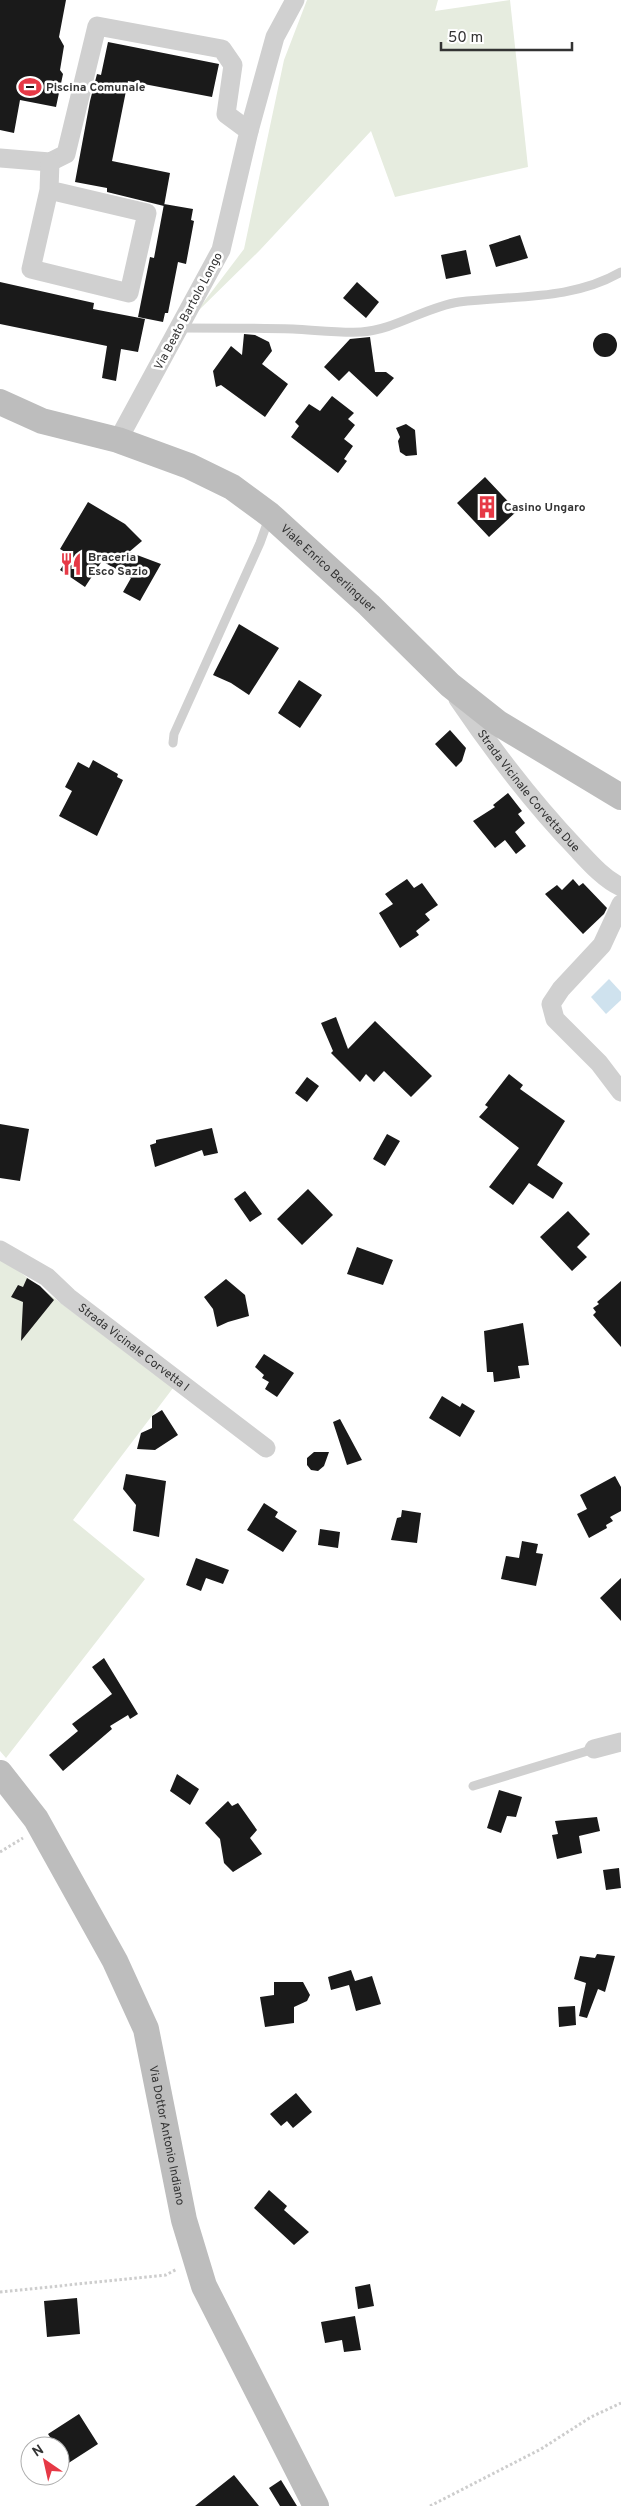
<svg xmlns="http://www.w3.org/2000/svg" width="621" height="2506" viewBox="0 0 621 2506" font-family="Overpass,sans-serif">
<rect width="100%" height="100%" fill="#fff"/>
<!-- green -->
<path fill="#e6ecdf" d="M307,0H438L435,11L510,0L528,167L395,197L371,131L260,250L194,315L244,249L284,60Z
M0,1257L173,1388L73,1520L145,1579L6,1758L0,1751Z"/>
<!-- water -->
<path fill="#cfe2ee" d="M609,979L621,992V1000L606,1014L591,997Z"/>
<!-- building -->
<path fill="#1a1a1a" d="M0,0H66L59,37L64,46L60,70L63,74L56,107L20,100L14,133L0,130Z
M108,42L219,64L212,97L128,81L112,161L170,173L164,206L107,192V188L75,182L90,101L97,74L101,75Z
M164,204L193,209L191,220L194,221L186,264L178,262L168,313H165L163,322L138,317L150,257L154,258Z
M520,235L528,258L496,267L489,245Z
M466,250L471,274L446,279L441,255Z
M0,282L94,303L93,309L145,319L138,352L121,349L116,381L102,378L107,346L0,324Z
M357,282L379,302L366,318L343,298Z
M593 345a12 12 0 1 1 24 0a12 12 0 1 1-24 0Z
M244,334L255,335L269,342L272,351L262,364L288,384L265,417L221,385L216,387L213,371L231,346L242,355Z
M370,337L375,372H386L394,378L377,397L349,371L339,381L324,367L350,339Z
M332,396L354,413L348,419L355,425L344,439L353,446L344,459L347,461L338,473L291,437L299,426L295,422L309,404L320,411Z
M406,424L415,430L417,455L406,456L400,452L398,441L400,437L396,428Z
M485,477L517,511L489,537L457,503Z
M88,502L125,524L142,541L129,552L161,564L140,601L123,592L131,578L102,561L85,587L60,570L70,555L60,549Z
M239,624L279,648L249,695L231,683L213,675Z
M299,680L322,695L300,728L278,713Z
M450,730L466,748L462,761L456,767L435,744Z
M93,760L118,774L117,777L123,780L97,836L59,816L72,791L65,787L78,762L89,768Z
M508,793L522,811L518,814L525,823L515,832L526,846L516,854L505,840L495,848L473,821L495,807L493,805Z
M407,879L414,888L422,883L438,905L425,914L430,920L416,931L419,935L400,948L379,913L393,904L385,894Z
M573,879L579,886L583,883L607,908L604,914L583,934L545,894L557,885L562,890Z
M336,1017L348,1049L375,1021L432,1076L411,1097L384,1071L374,1082L366,1074L360,1082L331,1053L333,1051L321,1023Z
M509,1074L523,1085L520,1089L565,1121L537,1165L563,1183L553,1199L529,1183L513,1205L489,1187L519,1148L479,1117L488,1107L485,1105Z
M307,1077L319,1086L307,1102L295,1093Z
M0,1124L29,1129L20,1181L0,1178Z
M212,1128L218,1153L204,1156L202,1150L155,1167L150,1145L156,1143V1140Z
M387,1134L400,1141L385,1166L373,1159Z
M308,1189L333,1215L302,1245L277,1219Z
M245,1191L262,1214L250,1222L234,1199Z
M568,1211L590,1234L577,1247L587,1257L572,1271L540,1237Z
M357,1247L393,1260L383,1285L347,1274Z
M27,1278L40,1286L54,1300L21,1341L23,1302L11,1297L18,1285L23,1287Z
M226,1279L245,1295L249,1316L228,1322L217,1327L213,1309L204,1297Z
M621,1281V1347L593,1315L596,1312L593,1308L599,1304L597,1302Z
M523,1323L529,1365L518,1366L520,1378L494,1382L493,1372H487L484,1331Z
M264,1354L294,1373L277,1397L265,1389L269,1382L262,1378L264,1375L255,1367Z
M442,1396L460,1407L462,1403L475,1411L460,1437L429,1418Z
M162,1410L178,1435L155,1450L137,1449L141,1433L152,1428V1416Z
M340,1419L362,1460L347,1465L333,1422Z
M314,1452H329L324,1466L318,1471L311,1470L307,1465V1458Z
M126,1474L166,1481L159,1537L133,1531L136,1505L123,1489Z
M615,1476L621,1487V1511L610,1517L613,1521L606,1525L607,1528L589,1538L577,1514L587,1509L580,1495Z
M264,1503L278,1512L275,1517L297,1531L283,1552L247,1530Z
M402,1510L421,1513L417,1543L391,1540L397,1518L401,1517Z
M320,1529L340,1532L338,1548L318,1545Z
M522,1541L538,1544L536,1553L543,1554L536,1586L501,1579L506,1556L519,1558Z
M196,1558L229,1570L223,1584L206,1578L201,1591L186,1585Z
M621,1578V1621L600,1598Z
M104,1658L138,1714L130,1719L128,1715L110,1726L112,1729L63,1771L49,1755L78,1731L72,1724L112,1694L92,1667Z
M177,1774L199,1789L190,1805L170,1791Z
M499,1790L522,1797L516,1817L507,1816L501,1833L487,1828Z
M228,1801L232,1806L238,1803L257,1830L250,1838L262,1854L233,1872L224,1863L220,1839L205,1823Z
M597,1817L600,1831L579,1836L582,1853L557,1859L552,1835L558,1834L555,1821Z
M619,1868L621,1888L606,1890L603,1870Z
M597,1954L615,1956L605,1992L598,1989L587,2018L579,2016L586,1983L574,1979L580,1956L595,1958Z
M351,1970L355,1981L372,1976L381,2004L356,2011L349,1985L331,1990L328,1977Z
M274,1982H303L310,1995L307,2001L294,2007V2023L265,2027L260,1997L274,1995Z
M575,2006L576,2025L559,2027L558,2007Z
M296,2093L312,2112L293,2128L287,2121L281,2126L270,2114Z
M269,2190L287,2206L284,2210L309,2232L294,2245L254,2208Z
M370,2284L374,2306L358,2309L355,2287Z
M77,2298L80,2334L47,2337L44,2301Z
M355,2316L361,2350L344,2352L342,2340L325,2343L321,2322Z
M79,2414L98,2444L67,2464L60,2453V2446H56L48,2434Z
M234,2475L259,2506H195Z
M281,2480L297,2506H280L269,2488Z"/>
<g fill="none" stroke-linecap="round" stroke-linejoin="round">
<!-- path -->
<path stroke="#cdcdcd" stroke-width="3" stroke-dasharray="2.5 2.5" stroke-linecap="butt" d="M0,1852L23,1838
M0,2292L166,2275L177,2269
M430,2506L541,2449L591,2417L621,2403"/>
<!-- lane -->
<path stroke="#d0d0d0" stroke-width="9" d="M179,328C217,328 255,328 293,329C315,330 339,333 361,332C395,330 425,307 459,302C513,295 571,301 621,272
M173,743L174,734L260,543L269,518
M473,1786L594,1749"/>
<!-- street -->
<g stroke="#d0d0d0" stroke-width="19">
<path d="M249,131L275,37L295,0"/>
<path d="M0,158L50,162L66,154L97,26L222,49L233,65L226,114L249,131L221,250L118,440"/>
<path d="M49,190L147,213L129,293L31,269L49,190L50,162"/>
<path id="s1" d="M458,699C494,752 533,803 577,849C590,863 604,879 621,887"/>
<path d="M621,904L602,945L561,989L551,1004L555,1019L599,1063L621,1092"/>
<path id="s2" d="M0,1250L47,1277L68,1297L266,1448"/>
<path d="M594,1749L621,1742"/>
</g>
<!-- secondary -->
<g stroke="#bdbdbd" stroke-width="26">
<path id="s3" d="M0,402L42,421L118,440L189,466L232,487L270,515L369,605L450,685L498,723L621,797"/>
<path id="s4" d="M0,1773L36,1819L115,1961L146,2029L184,2220L204,2286L316,2506"/>
</g>
</g>
<!-- icons -->
<defs>
<symbol id="stadium-bare" viewBox="-9 -9 18 18"><path d="M0-5a6.5 5 0 1 0 0 10a6.5 5 0 1 0 0-10ZM-3.5-1.8h7v3.6h-7Z" fill="#e63946" stroke="#fff" stroke-width="2.5" paint-order="stroke"/></symbol>
<symbol id="building-bare" viewBox="-9 -9 18 18"><path d="M-4-6H4V6H1V3H-1V6H-4ZM-2.5-4.3h1.7v1.8h-1.7ZM.8-4.3h1.7v1.8H.8ZM-2.5-1h1.7V.8h-1.7ZM.8-1h1.7V.8H.8Z" fill="#e63946" stroke="#fff" stroke-width="2.5" paint-order="stroke"/></symbol>
<symbol id="restaurant-bare" viewBox="-9 -9 18 18"><path d="M-5-6h1v4h1v-4h1v4h1v-4h1v5L-1.5 .5V6h-2V.5L-5-1ZM5-6V6H3V1.5H1.5Q1.5-4 5-6Z" fill="#e63946" stroke="#fff" stroke-width="2.5" paint-order="stroke"/></symbol>
</defs>
<g fill-rule="evenodd">
<use href="#stadium-bare" x="14" y="71" width="32" height="32"/>
<use href="#building-bare" x="471" y="491" width="32" height="32"/>
<use href="#restaurant-bare" x="55" y="548" width="32" height="32"/>
</g>
<g text-anchor="middle" stroke-width="5" stroke-linejoin="round" paint-order="stroke">
<!-- poi labels -->
<g font-size="12" font-weight="bold" fill="#333" stroke="#fff" text-anchor="start">
<text x="46" y="91">Piscina Comunale</text>
<text x="504" y="511">Casino Ungaro</text>
<text x="88" y="561">Braceria<tspan x="88" dy="14">Esco Sazio</tspan></text>
</g>
<!-- street labels -->
<g font-size="12" fill="#333" stroke="#fff">
<text transform="translate(188 311) rotate(-62)" y="4">Via Beato Bartolo Longo</text>
<text dy="4" stroke="none"><textPath href="#s3" startOffset="374">Viale Enrico Berlinguer</textPath></text>
<text dy="4" stroke="none"><textPath href="#s1" startOffset="116">Strada Vicinale Corvetta Due</textPath></text>
<text dy="4" stroke="none"><textPath href="#s2" startOffset="166">Strada Vicinale Corvetta I</textPath></text>
<text dy="4" stroke="none"><textPath href="#s4" startOffset="404">Via Dottor Antonio Indiano</textPath></text>
</g>
</g>
<!-- north arrow -->
<g transform="translate(45 2461) rotate(326)"><circle r="24" fill="#ffffff" stroke="#adadad"/>
<path d="M0-4L9 19L0 12L-9 19Z" fill="#e63946"/>
<text y="-8" font-size="14" font-weight="bold" text-anchor="middle" fill="#333333">N</text>
</g>
<!-- scale -->
<path d="M441 42v8h131v-8" fill="none" stroke="#333333" stroke-width="2.5"/>
<text x="448" y="42" font-size="15" fill="#333333" stroke="#ffffff" stroke-width="4" paint-order="stroke">50 m</text>
</svg>
